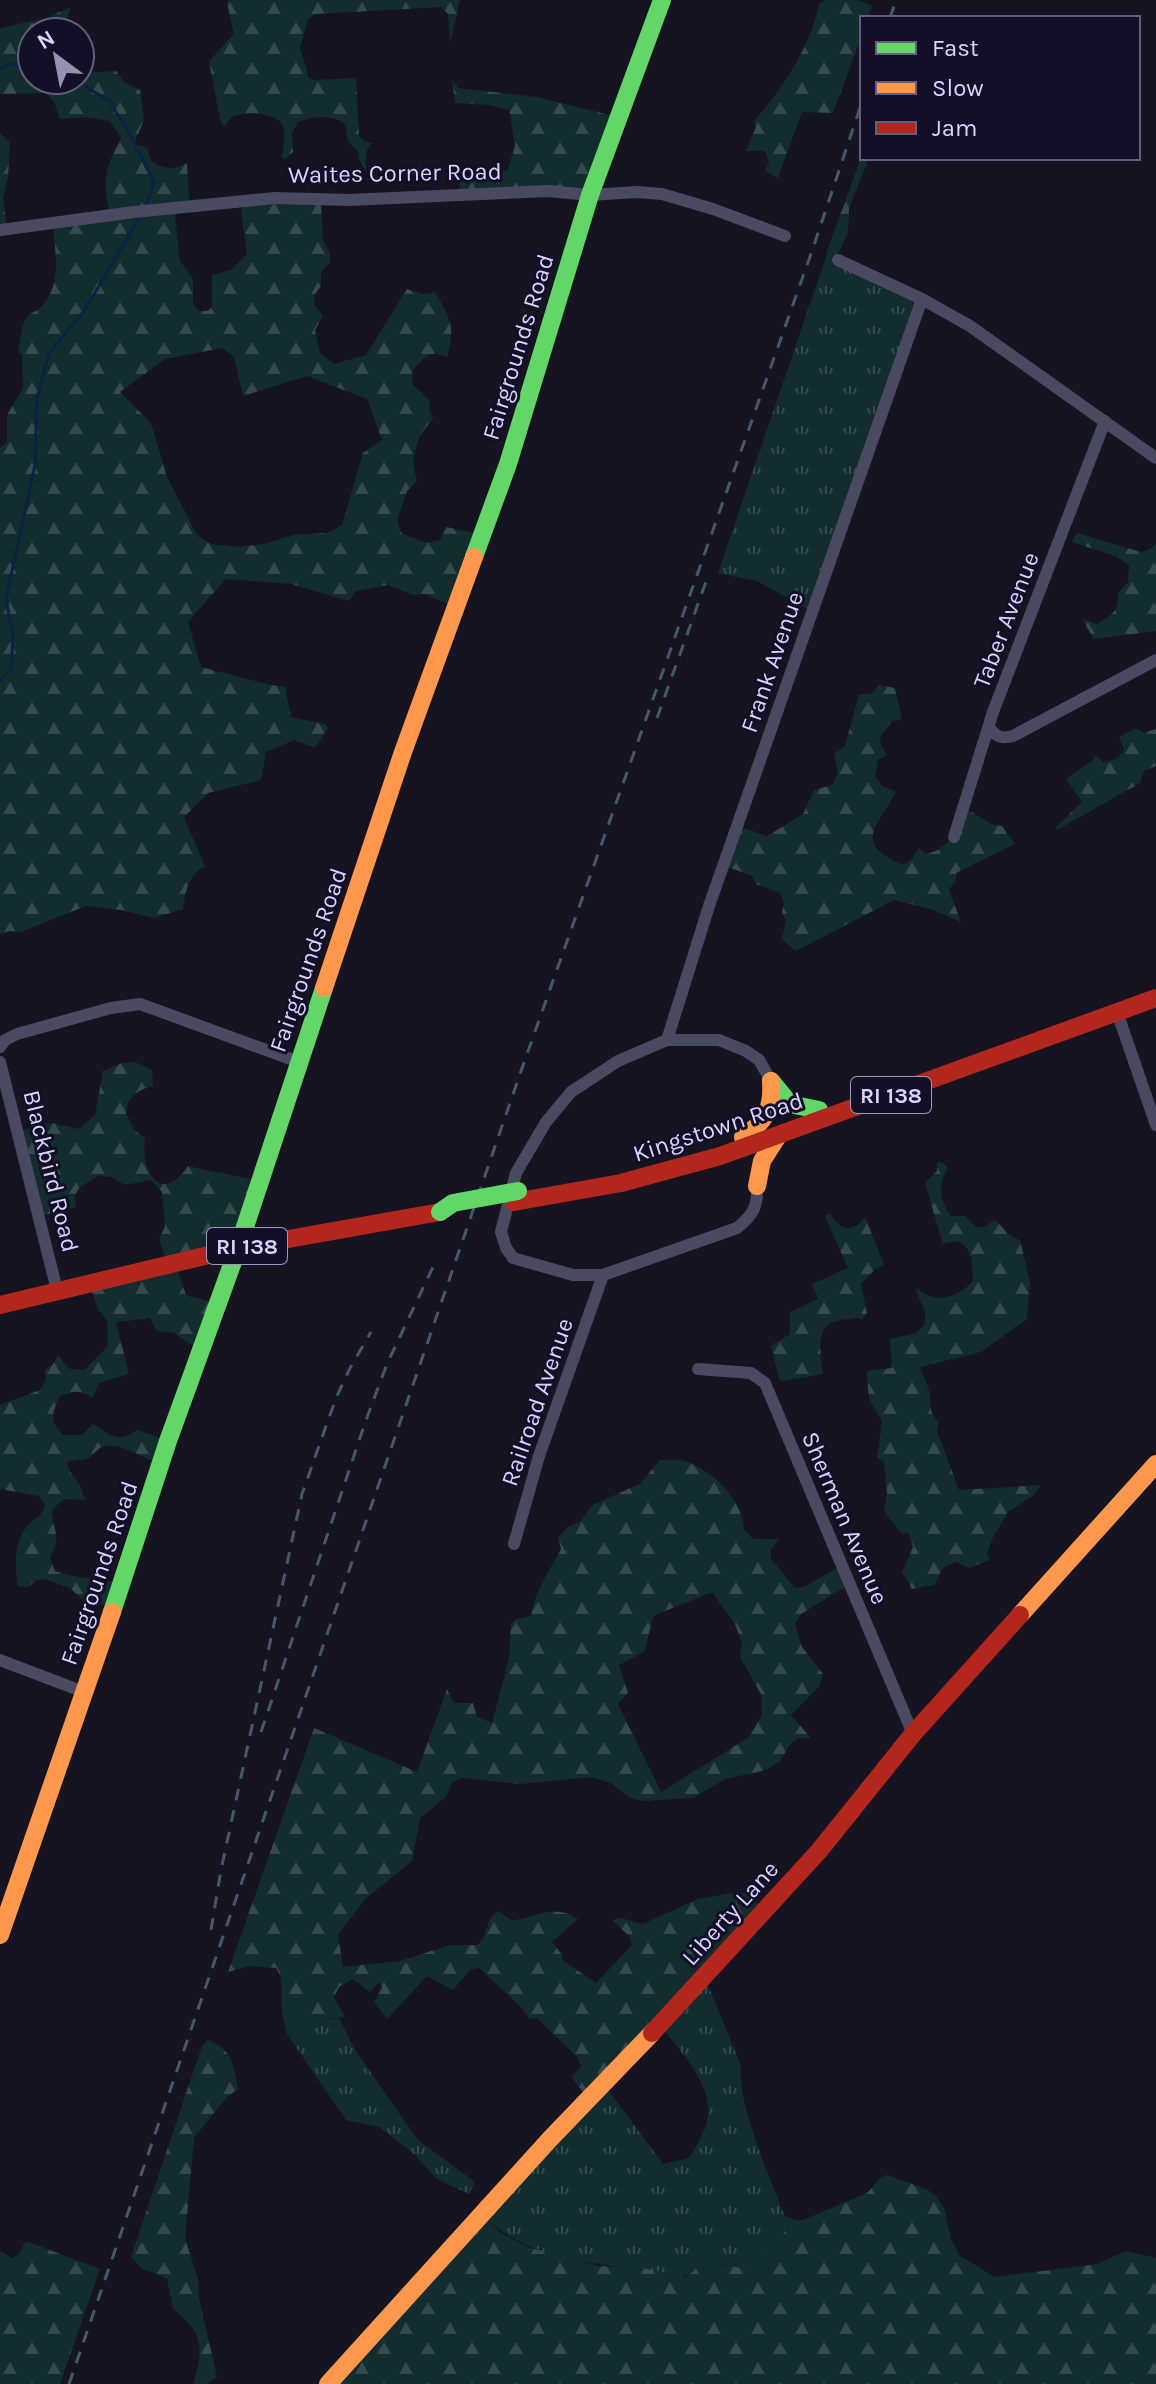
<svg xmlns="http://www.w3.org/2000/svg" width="1156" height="2384" viewBox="0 0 1156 2384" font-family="Karla,sans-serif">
<defs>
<pattern id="grass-tufts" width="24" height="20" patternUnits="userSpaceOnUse" patternTransform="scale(2)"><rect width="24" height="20" fill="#132c2d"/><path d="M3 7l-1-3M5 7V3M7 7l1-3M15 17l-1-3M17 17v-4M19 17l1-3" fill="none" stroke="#354a4c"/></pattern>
<pattern id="forest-firs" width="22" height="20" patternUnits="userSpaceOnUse" patternTransform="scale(2)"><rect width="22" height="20" fill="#132c2d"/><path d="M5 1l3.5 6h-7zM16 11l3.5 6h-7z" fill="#354a4c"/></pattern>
</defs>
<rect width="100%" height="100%" fill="#161421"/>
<!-- grass -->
<path fill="url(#grass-tufts)" d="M826,257L917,297L811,611L757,581L718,573Z
M705,1978L741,2065C737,2104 770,2178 785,2216L796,2220L750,2269L719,2264L695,2270L680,2278C611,2260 537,2269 483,2215L603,2083L663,2164L689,2158C694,2149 700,2140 704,2130C721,2090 682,2055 660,2025Z
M282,2014L305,2021L339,2018L354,2048L417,2139L475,2182L469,2194L437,2179L414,2154L379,2127L346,2120L287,2034Z"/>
<!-- forest -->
<path fill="url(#forest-firs)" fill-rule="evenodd" d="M228,0H460L450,44L448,14L441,7L315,14L308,19L300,48L309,78L315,80L356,78L359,136L365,142L372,143L366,152V170L358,157L359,153L348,141L345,124C332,114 313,117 298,122L292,133L293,152L285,159L282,157C283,147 287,133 282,124C275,113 244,110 232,117C229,119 227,124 224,127L220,120L209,61L234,34L227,3Z
M826,0H858L872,6L868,18H862V35L833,113L802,112L778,178L765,171L769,162L765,151H746L756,127L754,121C782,89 811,47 819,4Z
M71,7L61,32H32V80H80V61L84,73L116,71L125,83L140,90L144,120L134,144L147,148L151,161C165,169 173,171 187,163L190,210L176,213L175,216L180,261L193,279V304L199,311H207L212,307V275L231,270L247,254L241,209L247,206L321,202L323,240L330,254V262L321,273V286L315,294L314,304L323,316L315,330L320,353L334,364L366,355L407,289L423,294L435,292C450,318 456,327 447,357C429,349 424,358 412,371L413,385L430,401L429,409L433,419C416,437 409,457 417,481L407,491L397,520L401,533L426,543L440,540L446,527L480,534L454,607L425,594L413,595L388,585L356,591L349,601L291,584L226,579L188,622L201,667L271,685L286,687C285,696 290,707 291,717L325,724L328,728L315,748L294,740L266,752L261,780L208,793L184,817L205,867C189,872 185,893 183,909L154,918L121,910L86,906L21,932L9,931L0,934V448L7,442V415L23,388L22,354L18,352C21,341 20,325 28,316C31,312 36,312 39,309C63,287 55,254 53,225L110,214C102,179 105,169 121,138L110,121L86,117L60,119L54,102L46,93L0,94V28L46,18ZM223,348L234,357L243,396L307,376L367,399L382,440L363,453L342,525L327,533L293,535L265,544L239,547L211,544L197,535L167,477L151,423L120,392L165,359Z
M452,79L458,88L537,97L617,117L590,194L459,193L460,179L475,172L493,176L508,169L515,146L509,110L490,105L455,103Z
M0,133L10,143L8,177L3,198L7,229L0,230Z
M862,155V158H869L849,208L848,233L835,260L826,257L827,251Z
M1077,533L1141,552L1149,550L1156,544V631L1094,639L1082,619L1097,624C1112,615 1119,611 1118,593L1128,582L1129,565L1115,556L1072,542Z
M879,685L895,688L902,720L892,721L880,737L881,746L887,755L878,760L875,776L882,786L896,792C875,830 853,843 903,865L912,859L919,848L926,854C949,850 957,829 968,810L993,825L1002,826L1015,844L956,873V880L949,890L961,922L930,909L894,900L796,951L782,939L786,921L782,912L784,903L780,893L756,884L752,876L728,867L739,827L767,836L803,814L814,790L832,785L838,773L834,754L845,746L859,694H871Z
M1136,728L1143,733L1156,729V766L1144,771L1140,783L1057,830L1056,827L1082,802L1066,779L1093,760L1095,755L1104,763L1118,758L1124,749L1119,737Z
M135,1062L152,1070L153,1086C137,1090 127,1097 126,1114L135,1131L145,1138C140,1171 161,1206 188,1166L258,1181L239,1242L175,1264L186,1295L215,1303L196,1348L174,1333L157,1331L150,1318L116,1322L129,1374L99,1383L92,1398C81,1389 71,1391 59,1397C52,1414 49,1421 63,1435H82L93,1424C111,1435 117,1444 137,1430L165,1440L158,1463C141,1458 121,1441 102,1447C96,1449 93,1457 87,1459C80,1461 74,1459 67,1462C70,1475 73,1474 79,1484C83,1490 81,1495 87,1500L64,1499L52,1510C52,1534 63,1531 50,1558L55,1571C76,1579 96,1578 119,1583L112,1607L82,1599L70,1588L45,1579L37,1580L28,1587L18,1586C15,1566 13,1540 29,1524C37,1517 42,1516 45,1505L39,1496L0,1489V1405L40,1390L46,1380L45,1370L53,1364L58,1355L68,1368L84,1370L108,1346L107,1320L98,1309L91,1289L167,1265L159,1238L165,1227L162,1192L151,1180L125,1185L112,1177L98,1176L80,1187L75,1195L76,1207L41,1216L19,1131L53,1123L79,1129L95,1115L103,1071L122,1063Z
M937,1162L943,1163L948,1168C937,1186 940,1199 951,1216H965L976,1227H984L995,1220L1012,1237L1020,1240L1030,1282L1027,1319L981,1352L920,1367C923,1376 929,1387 930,1396C931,1408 929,1412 939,1422L937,1431L959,1490L1041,1485L1033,1496L1009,1511L993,1537L987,1554L990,1560L969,1568L955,1562L943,1568L934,1585L912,1589L902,1572L913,1547L908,1532L902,1534L884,1511L887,1494L884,1461L877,1458L882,1421L869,1399L867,1374V1371L892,1368L890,1339L916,1333L925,1324V1312L916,1291L918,1288C935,1306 958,1297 973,1281C972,1265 974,1250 958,1241L943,1244L925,1183L937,1171Z
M830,1213C839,1231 853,1233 865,1217L884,1265L875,1269L861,1284L867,1313L862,1320L859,1318C850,1319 839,1319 831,1323C815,1331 821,1360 823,1374L782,1381L779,1379L771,1346L790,1334V1312L818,1299L812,1284L848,1268L825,1216Z
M660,1460C668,1460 678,1459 685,1461C713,1471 743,1500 744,1530L754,1539H780L771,1549V1559L795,1588L804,1587L840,1566L848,1585L801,1614L795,1624L802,1647L823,1674L819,1687L791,1715L811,1738H798L791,1743L780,1761L766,1770L725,1779L693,1798L644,1801L630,1798L611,1783L592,1777L520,1784L462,1778L452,1783L446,1797L420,1818L412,1861L365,1899L338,1935L343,1967L400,1961L450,1945H477L483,1939L491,1917L498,1911L513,1921C534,1916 559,1904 578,1919L552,1942L563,1956L561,1959L596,1983L632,1945L629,1936L612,1920L620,1918L643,1924L698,1899L738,1892L745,1893L764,1909L587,2097L571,2077L581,2066L578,2058L537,2018L530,2019L521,2007L479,1968L470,1970L453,1990L427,1976L387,2019L374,2002L382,1988L379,1982L370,1992L353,1979L339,1987L334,1997L345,2017L305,2021L282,2014L281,1977L276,1968L250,1966L228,1972L314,1728L417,1772L447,1689L454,1703H473L477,1717L492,1723L509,1659L511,1623L516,1619L531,1616C535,1590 549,1572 561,1549L558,1538L567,1527L581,1521L592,1505L640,1484ZM712,1592L735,1624L742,1643L740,1657L761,1694L762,1714L749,1737L661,1792L618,1704L628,1693L619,1665L645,1651L653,1616Z
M208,2040C233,2050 233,2064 238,2089L227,2097L194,2138L185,2238L198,2279L199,2298L217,2377L207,2384H193C204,2349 204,2333 173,2309L167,2278L142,2269L131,2257L202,2046Z
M888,2175L928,2190L936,2196L944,2208L951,2239L960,2256L995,2277L1097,2264L1126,2251L1156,2258V2384H327L483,2215L500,2232L527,2247L599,2266L643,2268L685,2277L695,2270L701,2253L719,2264L749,2269L796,2220H803L867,2193L881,2177Z
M26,2241L100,2269L60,2384H0V2251L12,2258L19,2254Z"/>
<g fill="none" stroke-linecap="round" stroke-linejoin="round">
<!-- stream -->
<path stroke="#0d2144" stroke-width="3" d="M0,69L10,64L32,66
M75,80L109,101L128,131L154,182L145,208
M0,681L11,669L13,636L6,599L35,465L37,398L49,353L84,311L141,215"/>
<!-- street -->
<path stroke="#4a4962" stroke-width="12" d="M0,230L134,212L275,198L349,200L548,191L590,195L637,192L662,194L713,209L785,236
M838,260L922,299L970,326L1156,458
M990,729C997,737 1002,739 1013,736L1156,660
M954,837L993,712L1105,421
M1117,1012L1156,1125
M667,1040L709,906L922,299
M0,1047L5,1040L17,1034L111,1008L140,1004L299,1062
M0,1062L57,1290
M757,1186C758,1207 753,1215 737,1228L603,1275H573L513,1258L506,1248L501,1232L516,1173L546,1122L571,1092L618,1061L667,1040H719L746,1051L759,1060L771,1081
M698,1369L751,1373L765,1383L913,1734
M514,1544L539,1456L603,1275
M0,1660L84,1692"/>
<!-- fast -->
<path stroke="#63d668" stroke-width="18" d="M474,557L508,464L590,195L662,0
M771,1081L790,1104L819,1110
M112,1612L168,1441L238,1248L324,988"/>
<!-- slow -->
<path stroke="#ff974d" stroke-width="18" d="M324,988L403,752L474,557
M743,1137C766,1121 773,1109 771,1081
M757,1186L762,1161L778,1136
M1020,1615L1156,1464
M0,1935L112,1612
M328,2384L550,2139L652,2033"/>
<!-- jam -->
<path stroke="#b3261e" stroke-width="18" d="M514,1202L621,1183L720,1156L1156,998
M0,1305L238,1248L440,1212
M652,2033L819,1851L913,1734L1020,1615"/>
<!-- rail -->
<path stroke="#43596b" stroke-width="3" stroke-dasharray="12 10" stroke-linecap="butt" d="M890,18L896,0
M657,718L707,579
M261,1732L366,1420L387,1364L433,1267
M211,1930L221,1870L302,1494L336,1398L350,1368L371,1332
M69,2384L521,1071L812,251L862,102"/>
<!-- fast-bridge -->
<path stroke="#63d668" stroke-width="18" d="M440,1212L453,1203L518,1191"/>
</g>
<g text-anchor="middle" stroke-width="6" stroke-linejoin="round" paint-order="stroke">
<!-- shield labels -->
<g fill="#130f26" stroke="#9e99be" stroke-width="2">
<rect x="851" y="1077" width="80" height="36" rx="6"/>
<rect x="207" y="1228" width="80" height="36" rx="6"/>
</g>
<g font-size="22" font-weight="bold" fill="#d9d4ff">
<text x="891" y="1103">RI 138</text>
<text x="247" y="1254">RI 138</text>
</g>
<!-- street labels -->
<g font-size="24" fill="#d9d4ff" stroke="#130f26">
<text transform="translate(395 173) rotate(-1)" y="8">Waites Corner Road</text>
<text transform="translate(518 347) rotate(-73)" y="8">Fairgrounds Road</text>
<text transform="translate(1006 620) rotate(-69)" y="8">Taber Avenue</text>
<text transform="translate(772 662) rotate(-71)" y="8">Frank Avenue</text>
<text transform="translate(308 960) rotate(-71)" y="8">Fairgrounds Road</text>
<text transform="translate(718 1127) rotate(-18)" y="8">Kingstown Road</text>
<text transform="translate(51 1171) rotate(76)" y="8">Blackbird Road</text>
<text transform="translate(537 1402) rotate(-71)" y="8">Railroad Avenue</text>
<text transform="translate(845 1518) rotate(67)" y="8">Sherman Avenue</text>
<text transform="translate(99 1573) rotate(-71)" y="8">Fairgrounds Road</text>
<text transform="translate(730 1913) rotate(-48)" y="8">Liberty Lane</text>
</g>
</g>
<!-- legend -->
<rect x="860" y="16" width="280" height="144" fill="#130f26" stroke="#625e7d" stroke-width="2"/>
<rect x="876" y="42" width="40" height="12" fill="#63d668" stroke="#625e7d" stroke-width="2"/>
<text x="932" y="56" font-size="24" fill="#d9d4ff">Fast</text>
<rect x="876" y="82" width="40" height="12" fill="#ff974d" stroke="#625e7d" stroke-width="2"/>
<text x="932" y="96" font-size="24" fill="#d9d4ff">Slow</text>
<rect x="876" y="122" width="40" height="12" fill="#b3261e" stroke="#625e7d" stroke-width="2"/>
<text x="932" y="136" font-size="24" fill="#d9d4ff">Jam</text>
<!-- north arrow -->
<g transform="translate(56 56) rotate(328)"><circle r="38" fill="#130f26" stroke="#625e7d" stroke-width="2"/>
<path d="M0-6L14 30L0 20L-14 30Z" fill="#9591b1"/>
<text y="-12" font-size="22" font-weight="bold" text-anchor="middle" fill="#d9d4ff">N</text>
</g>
</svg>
